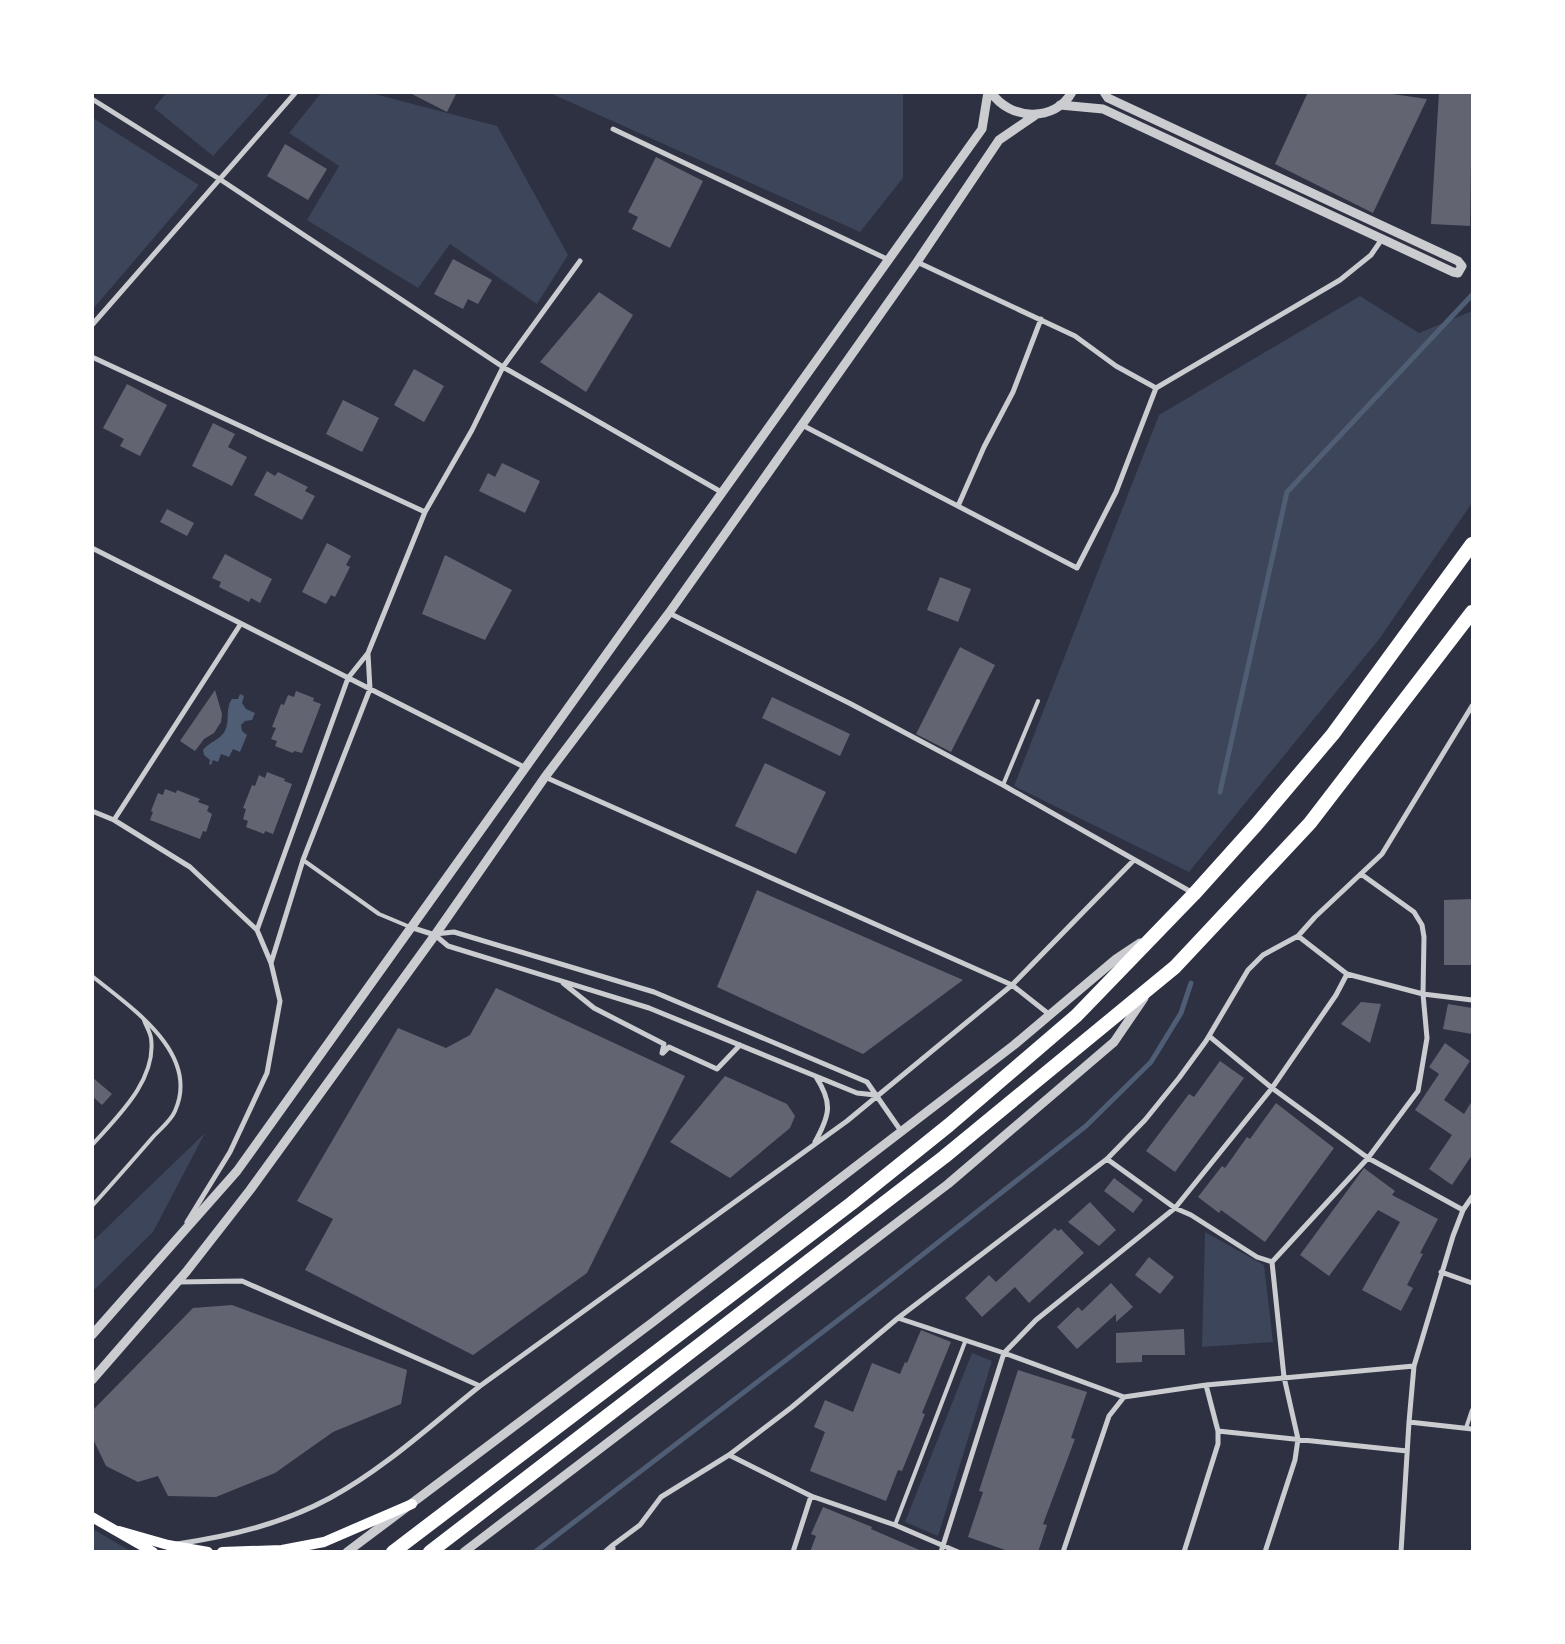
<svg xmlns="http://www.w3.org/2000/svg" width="1565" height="1644" viewBox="0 0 1565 1644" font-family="Mulish,sans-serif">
<rect width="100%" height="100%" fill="#2d3142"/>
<!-- green -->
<path fill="#3c4559" d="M167,92H270V93L213,156L154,108Z
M321,93H371L497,126L568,255L537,304L450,244L418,288L307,220L339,166L289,133Z
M550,93H903V178L860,232Z
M93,118L199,185L93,309Z
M1360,296L1419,333L1472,311V503L1380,638L1189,872L1014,786L1159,415Z
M205,1133L153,1232L93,1291V1241Z
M1205,1232L1264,1265L1273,1342L1202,1347Z
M972,1353L992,1361L938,1536L905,1522Z
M93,1529L130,1551H93Z"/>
<!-- water -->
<path fill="#4f5d75" d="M240,694L244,696L242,703L246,709L255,713L252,720L245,721L241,725L242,731L247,735L240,752L233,749L229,757L221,754L218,762L213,760L211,765L209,764L210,760L204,755L203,750C209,742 220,740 225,731C230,721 225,708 232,699H238Z"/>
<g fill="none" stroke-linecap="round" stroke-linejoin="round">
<!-- stream -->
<path stroke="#4f5d75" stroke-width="5" d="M1220,792L1287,492L1472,295
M535,1552L884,1285L1086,1126L1151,1062L1181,1013L1191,983"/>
</g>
<!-- building -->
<path fill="#626471" d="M408,92H457L447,112Z
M1308,92H1379L1427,99L1373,213L1275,164Z
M1439,92H1472L1470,226L1431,224Z
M285,144L327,169L308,200L267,176Z
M656,157L703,181L670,248L632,229L638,217L628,212Z
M453,259L492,280L478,304L468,299L463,309L434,294Z
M599,292L633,315L586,392L540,362Z
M414,369L444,386L424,422L394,405Z
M127,384L167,405L140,456L120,446L124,439L103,428Z
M343,400L379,418L362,452L326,434Z
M213,423L235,434L228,447L247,457L232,486L192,466Z
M502,463L540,481L525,513L479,491L488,473L495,477Z
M267,471L275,476L278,472L308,487L305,491L315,496L302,520L254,495Z
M167,509L194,523L187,536L160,522Z
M327,543L351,556L346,565L350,567L335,597L331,595L326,604L302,592Z
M225,554L272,579L260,603L251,598L249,602L219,587L221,582L212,578Z
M445,555L512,590L485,640L422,614Z
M940,577L971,589L958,622L927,610Z
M960,647L995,665L951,752L916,734Z
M215,690L222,714L221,722L214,733L204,739L195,751L180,741Z
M296,691L314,698L313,701L321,704L302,753L294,751L293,753L275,746L277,741L271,739L276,728L272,727L281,704L284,705L288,695L294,697Z
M772,697L850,734L840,756L762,718Z
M765,763L826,792L796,854L735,826Z
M267,772L285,779L284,781L292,784L273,834L265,831L264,834L246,827L248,821L243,819L246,809L243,808L252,785L255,786L259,775L265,778Z
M165,789L176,793L177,790L200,799L198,802L209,806L207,811L212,814L206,832L203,831L200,839L150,820L153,812L151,811L158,793L163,795Z
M757,890L963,980L863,1054L717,987Z
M1472,899V965H1444V900Z
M496,988L685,1076L587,1273L473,1355L305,1270L333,1219L297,1201L398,1028L446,1048L470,1035Z
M1361,1002L1381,1004L1370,1043L1341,1024Z
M1448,1004L1472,1008V1034L1443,1029Z
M1445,1043L1470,1061L1444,1100L1464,1114L1472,1101V1155L1452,1185L1429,1169L1452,1135L1415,1110L1439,1074L1429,1067Z
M1220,1061L1244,1078L1175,1172L1146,1151L1189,1094L1194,1097Z
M725,1076L787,1104L795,1116L790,1128L730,1178L670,1142Z
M92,1077L112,1094L102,1105L92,1096Z
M1276,1103L1334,1148L1265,1242L1221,1210L1219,1213L1198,1197L1222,1166L1225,1168L1247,1137L1250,1139Z
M1364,1168L1395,1191L1392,1195L1438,1219L1420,1253L1423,1254L1407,1285L1413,1288L1401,1311L1362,1290L1400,1222L1378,1210L1329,1276L1300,1255Z
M1114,1178L1143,1200L1133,1213L1104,1191Z
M1090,1202L1116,1230L1099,1246L1068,1222Z
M1055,1228L1058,1231L1061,1229L1084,1253L1029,1303L1015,1287L982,1317L965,1298L989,1275L996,1282Z
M1149,1257L1174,1277L1160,1294L1135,1275Z
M1111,1283L1133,1307L1116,1322V1314L1077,1349L1057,1327L1078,1307L1082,1311Z
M232,1305L407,1370L401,1404L333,1432L275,1473L216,1497L168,1496L158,1476L138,1482L106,1466L92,1437V1411L193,1308Z
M1184,1329L1185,1355H1142V1362L1116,1363V1333Z
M921,1330L951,1342L922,1413L925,1414L915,1439L902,1471L898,1470L886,1501L810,1471L825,1432L814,1427L825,1400L853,1412L872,1363L900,1374L905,1362L907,1363Z
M1018,1370L1087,1392L1071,1438L1075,1439L1043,1524L1047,1525L1038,1552H1011L968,1537L983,1492L979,1491Z
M823,1507L872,1527L871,1529L924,1552H810L816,1536L811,1534Z"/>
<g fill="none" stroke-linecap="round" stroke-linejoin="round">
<!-- service -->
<path stroke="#caccd0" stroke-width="4" d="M1003,785L1038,701
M303,860L379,914L410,927
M92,976C130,1007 201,1053 175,1111C171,1121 159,1130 153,1137C133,1160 113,1183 92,1206
M92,1145C117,1117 157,1080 151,1038C150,1032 146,1026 144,1020
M1466,1428L1472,1410
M895,1525L965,1342"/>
<!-- minor -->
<path stroke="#caccd0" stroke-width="5" d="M92,99L221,180L503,367L723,493
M613,129L889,260
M917,262L1075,336L1116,366L1156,388
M92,325L296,92
M92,357L425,512
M802,425L1077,568L1116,492L1156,388L1340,280L1371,255L1382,239
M958,506L984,447L1013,392L1041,319
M92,548L526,768
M669,613L851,704L1003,785L1193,893
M545,777L1012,985L1050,1015
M92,811L114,820L190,867L257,930L271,963L280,1001L267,1073L230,1152L187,1222
M114,820L240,625
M410,927L435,935L448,946L649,1008L857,1093L875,1095
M257,930L348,678L368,653L425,512L472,430L503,367L580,261
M435,934L454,932L654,992L867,1082L901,1131
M1298,936L1315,917L1382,854L1472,706
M271,963L303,860L370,689L368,654
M563,983L594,1008L664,1044L662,1053
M1209,1036L1272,1088L1368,1158L1463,1210
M663,1053L669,1047L717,1069L740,1045
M815,1142C830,1115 833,1103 816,1077
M1107,1159L1175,1208L1191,1215L1257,1257L1272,1262
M1441,1272L1472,1283
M898,1318L1004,1353L1124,1397
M480,1386L847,1121L1012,985L1134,860
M1409,1422L1472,1429
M1218,1431L1407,1451
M729,1455L811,1496L895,1525L958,1552
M177,1544C231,1536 282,1524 330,1498C384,1469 432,1424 480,1386L242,1281L178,1282
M605,1552L613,1545
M613,1552V1545L640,1525L661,1497L729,1455L792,1407L898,1318L1107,1159L1145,1120L1179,1078L1206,1041L1248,970L1263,955L1298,936L1347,974L1423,994L1472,1000
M793,1552L811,1496
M941,1552L1004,1353L1036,1320L1175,1208L1272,1088L1336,995L1347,974
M1063,1552L1109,1416L1124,1397L1206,1385L1414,1366
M1184,1552L1218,1444V1431L1206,1385
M1265,1552L1295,1460L1298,1439L1284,1377L1272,1262L1368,1158L1418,1091L1427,1038L1423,994L1424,937L1422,925L1414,912L1361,874
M1401,1552L1409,1422L1414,1366L1453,1236L1463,1210L1472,1197"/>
<!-- tertiary -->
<path stroke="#caccd0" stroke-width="9" d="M991,92C1009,120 1055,123 1072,92
M1060,105L1103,109L1453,272L1458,273L1462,266L1458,261L1108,98L1104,92
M92,1335L237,1171L982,129L988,92
M92,1380L186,1272L250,1190L435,935L545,777L669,613L917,262L999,140L1037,114
M347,1552L653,1322L1014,1045L1116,959L1140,943
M464,1552L948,1184L1114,1042L1144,998"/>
<!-- secondary -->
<path stroke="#fff" stroke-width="10" d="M92,1517L153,1552
M119,1531L168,1545L208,1552
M222,1552L282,1550L324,1542L412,1504"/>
<!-- trunk -->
<path stroke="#fff" stroke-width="14" d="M393,1552L852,1203L949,1125L1076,1016L1194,894L1256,825L1333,734L1472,544
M430,1552L944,1157L1175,967L1310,823L1472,612"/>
</g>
<!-- border -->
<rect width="1565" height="1644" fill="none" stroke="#ffffff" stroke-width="188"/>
</svg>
